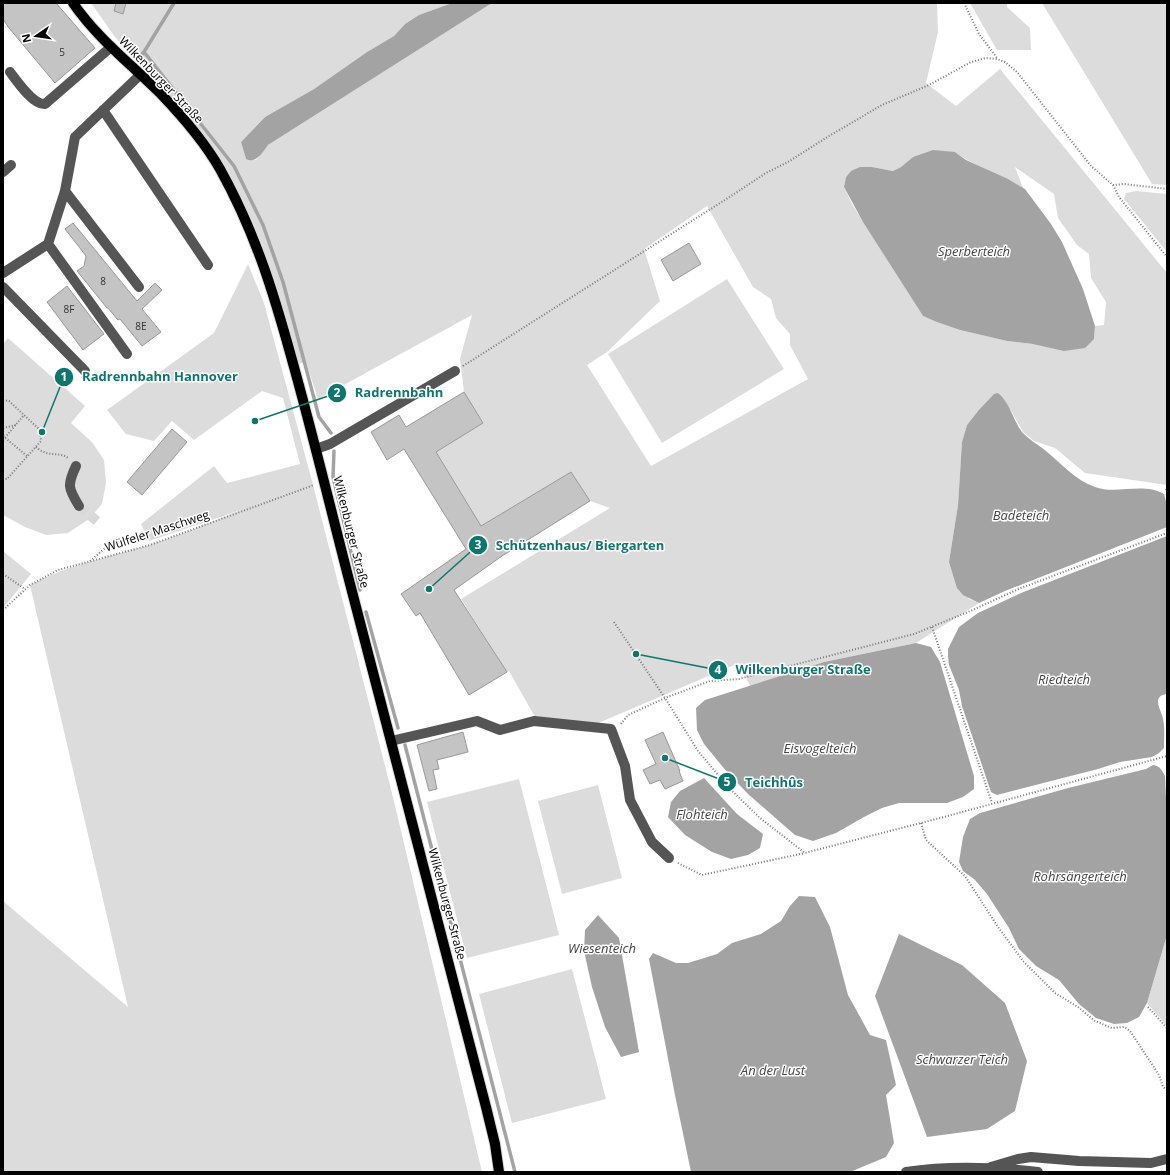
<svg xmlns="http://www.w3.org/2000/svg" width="1170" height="1175" viewBox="0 0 1170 1175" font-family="'Open Sans',sans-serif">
<rect width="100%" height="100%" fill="#fff"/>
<!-- green -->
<path fill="#dcdcdc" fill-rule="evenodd" d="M91,3H452L419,15L405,24L394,36L367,52L314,89L265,117L241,142L246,159L256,160L268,145L492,3H937L938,32L926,83L956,106L1000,69L1167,273V485L1085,473L1055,448L1034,441L1023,432L1010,409L978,411L967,425L962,442L958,505L949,562L969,599L979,603L916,643L824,662L750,686L739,663L596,724L535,717L509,671L507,672L461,599L610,508L590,501L571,472L481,526L436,452L483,423L464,392L460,359L472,315L318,399L306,362L294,365L241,209L161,86L115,37ZM955,152C976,167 1001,175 1023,188L1015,167L1054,194L1058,218L1077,245L1089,254L1091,278L1106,302L1104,325L1095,326L1094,339L1033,344L1007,341L960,330L923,316L852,204L844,187L846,177L851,171L872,167L893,171L901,167L913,157ZM707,206L753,287L771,299L776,318L790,334V345L808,379L651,466L587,365L607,352L660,301L644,249Z
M970,3H1007V7L1030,28L1031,50H997Z
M1042,3H1167V185L1152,184Z
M1136,191L1167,194V252L1124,199L1126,193Z
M248,264L264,303L312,481L393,797L482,1172H3V901L128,1007L30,585C67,565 110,557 149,545C182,535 213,521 244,509L149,541L141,524L214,466L227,483L300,464L283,398L262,391L194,440L172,421L154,441L126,434L107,410L214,333Z
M727,279L784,369L662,443L608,354Z
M8,338L85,406L71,423L92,442L104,460L106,483L102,504L89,519L68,533L46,535L25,527L3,515V344Z
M3,551L31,574L3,608Z
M519,779L559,935L467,958L427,802Z
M598,785L622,878L562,894L538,801Z
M1167,935V1026L1147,1003Z
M572,969L606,1099L512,1123L479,994Z"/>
<!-- water -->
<path fill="#a3a3a3" d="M452,3H492L268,145C262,153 256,164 246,159L241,142L265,117L314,89L367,52L394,36L405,24L419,15Z
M933,150L955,152L966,160L1008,179L1025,189L1051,224L1062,242L1083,289L1095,326L1094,339L1085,348L1064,351L1033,344L1007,341L960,330L937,322L923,316L863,222L844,187L846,177L851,171L860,167H872L893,171L901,167L913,157Z
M998,393C1010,403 1013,420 1022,432C1028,439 1039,445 1046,451C1062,464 1075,480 1095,487C1116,495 1143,482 1164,494L1167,505V527L1005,591L979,603L963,595L957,588L949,562L958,505L962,442L967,425L978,411L994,394Z
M1167,536V694C1150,696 1162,711 1163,719C1165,728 1164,739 1164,748L1159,753L1152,757L1120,762L1098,769L997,795L991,792L962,706L959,690L949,665L948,657V649L959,627L978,613L1021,593Z
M916,643L931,647L940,662L974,776V789L963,797L947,803H899L882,808L864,817L836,833L813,841L795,835L748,794L727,772L704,744L697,730L696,708L705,700L824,662Z
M1153,765C1160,766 1162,770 1165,776L1167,819V935L1147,1003L1139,1017L1127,1023L1114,1024L1096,1018L1079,1004L1059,980L1036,966L1019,949L1009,928L987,894L975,880L963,871L959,862L963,837L970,819L980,813L1068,788L1146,769Z
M704,778L737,814L763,834L760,848L748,855L731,859L712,852L685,835L668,817L671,802L680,791Z
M799,896L815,897L830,927L848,995L870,1035L886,1040L896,1085L886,1095L894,1143L886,1157L850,1172H691L675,1095L649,959L653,953L676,963H688L717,954L732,943L761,934L781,921L790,906Z
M598,915L619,938L639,1052L621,1057L605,1027L592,987L584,951L585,930Z
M899,934L962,965L1005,1003L1027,1061L1015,1111L987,1129L927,1137L875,996Z"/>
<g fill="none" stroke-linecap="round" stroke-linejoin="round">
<!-- stream -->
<path stroke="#a3a3a3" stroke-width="3.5" d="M144,52L234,166L263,225L283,282L319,417L331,433
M137,60L144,52L174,3
M334,451L333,477L360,590
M366,612L398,728
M405,745L515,1172"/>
</g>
<!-- building -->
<path fill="#c4c4c4" stroke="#999" d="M3,3H56L95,48L55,83L9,28L3,19Z
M116,3H126L123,14L114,11Z
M73,223L137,301L155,283L162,290L142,309L161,332L142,346L120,319L118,320L108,308H107L77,271L84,266L86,256L65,229Z
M689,243L701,264L673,281L661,260Z
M67,286L104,334L83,350L47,302Z
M464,392L483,423L436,452L481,526L571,472L590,501L502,556L454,590L507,672L469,695L420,613L416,616L401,594L466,549L404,449L387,460L371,432L399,415L406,427Z
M172,429L187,442L142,495L127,482Z
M463,732L468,752L437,760L439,769L433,770L437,789L429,791L417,745Z
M663,732L680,771H679L683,781L665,789L660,780L650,784L643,770L656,764L645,740Z"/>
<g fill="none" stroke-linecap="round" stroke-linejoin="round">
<!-- minor-tunnel -->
<path stroke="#d9d9d9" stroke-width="10" stroke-dasharray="10 5" stroke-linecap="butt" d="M79,506L97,521"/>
<defs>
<path id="major" d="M73,3C97,38 131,64 161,94C183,117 204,141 220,169C258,237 277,304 297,378C315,444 331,510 348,576C394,754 440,930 486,1107L495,1144L499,1172"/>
</defs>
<!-- major casing -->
<use href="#major" stroke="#dbdbdb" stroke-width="12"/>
<!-- path -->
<path stroke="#777" stroke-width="2" stroke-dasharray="1 2" stroke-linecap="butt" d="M964,3L979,34L997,58
M1113,185L1119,197L1167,257
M463,366L728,198L766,173L788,162L829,136L882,105L929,85L971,62L986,58L997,59L1005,62L1017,72L1091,166L1113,185L1124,184L1167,189
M3,400L9,401L40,430L41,441L7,479H3
M3,428L16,425
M3,436L27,456
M3,440L24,415
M36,447C38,449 41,451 44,452C52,456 62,452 69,459
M1166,489L1167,492
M90,561L117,538
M3,574L25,589
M3,610L30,585L58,570L150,545L314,485
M614,622L665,698L698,751L729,788L760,818L805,853L944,817L1167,756
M932,627L992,803
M621,724L628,715L665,698L710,681L739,679L914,634L968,612L1021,588L1167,533
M921,823L926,840L965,876L998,927L1023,961L1055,993L1078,1007L1095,1021L1112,1028L1124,1027L1130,1031L1159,1075L1163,1087L1167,1090
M678,863L702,875L805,853
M1148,1007L1167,1028"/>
<!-- minor -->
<path stroke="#555" stroke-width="10" d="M10,72C17,81 33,105 45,104L111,47
M103,110L208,265
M3,172L11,165
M65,191L139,287
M48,244L127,354
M3,273L48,244L65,191L75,137L140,75
M3,287L85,371
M316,449L330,444L455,371
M76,466C67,485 68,488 79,506
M391,741L477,721L500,730L534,721L611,729L625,766L630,800L652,842L669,858
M991,1167L1018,1159L1031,1157L1079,1161L1151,1163L1167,1159
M906,1172C950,1165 994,1167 1038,1172"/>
<!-- major -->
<use href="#major" stroke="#000" stroke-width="10"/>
</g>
<g text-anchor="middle" stroke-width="3" stroke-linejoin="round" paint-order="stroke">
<!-- number labels -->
<g font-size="10" fill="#313131">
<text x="62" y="56">5</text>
<text x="103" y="285">8</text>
<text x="69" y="313">8F</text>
<text x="141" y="330">8E</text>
</g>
<!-- street labels -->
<g font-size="12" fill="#000" stroke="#fff">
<text transform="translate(161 80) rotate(46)" y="4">Wilkenburger Straße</text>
<text transform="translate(157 531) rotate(-18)" y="4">Wülfeler Maschweg</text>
<text transform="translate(351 532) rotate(76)" y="4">Wilkenburger Straße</text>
<text transform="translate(447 904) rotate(75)" y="4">Wilkenburger Straße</text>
</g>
<!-- water labels -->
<g font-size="13" font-style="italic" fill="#444" stroke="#fff">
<text x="974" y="256">Sperberteich</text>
<text x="1021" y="520">Badeteich</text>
<text x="1064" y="684">Riedteich</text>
<text x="820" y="753">Eisvogelteich</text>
<text x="702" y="819">Flohteich</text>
<text x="1080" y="881">Rohrsängerteich</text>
<text x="602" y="953">Wiesenteich</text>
<text x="962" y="1064">Schwarzer Teich</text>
<text x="773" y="1075">An der Lust</text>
</g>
</g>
<!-- callouts -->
<path fill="none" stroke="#0f766e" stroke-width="1.5" d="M42 432L64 377M255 421L337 393M429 589L478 545M636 654L718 670M665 758L727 782"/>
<g fill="#0f766e" stroke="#fff" stroke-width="1.5">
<circle cx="42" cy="432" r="4"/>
<circle cx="255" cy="421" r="4"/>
<circle cx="429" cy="589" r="4"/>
<circle cx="636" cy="654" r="4"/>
<circle cx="665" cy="758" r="4"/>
<circle cx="64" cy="377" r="10"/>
<circle cx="337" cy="393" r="10"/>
<circle cx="478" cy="545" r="10"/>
<circle cx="718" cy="670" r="10"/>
<circle cx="727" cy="782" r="10"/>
</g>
<g font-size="12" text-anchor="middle" font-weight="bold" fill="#fff">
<text x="64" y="381">1</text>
<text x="337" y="397">2</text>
<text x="478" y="549">3</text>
<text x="718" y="674">4</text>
<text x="727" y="786">5</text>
</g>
<g font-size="13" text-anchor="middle" font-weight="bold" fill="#0f766e" stroke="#fff" stroke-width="3" stroke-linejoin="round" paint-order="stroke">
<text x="160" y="381">Radrennbahn Hannover</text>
<text x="399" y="397">Radrennbahn</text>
<text x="580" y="550">Schützenhaus/ Biergarten</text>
<text x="803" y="674">Wilkenburger Straße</text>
<text x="774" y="787">Teichhûs</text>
</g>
<!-- border -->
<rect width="1170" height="1175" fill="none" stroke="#000000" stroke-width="8"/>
<!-- north arrow -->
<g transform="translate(36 36) rotate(257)" stroke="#ffffff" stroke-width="3" paint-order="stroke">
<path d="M0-3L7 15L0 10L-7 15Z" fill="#000000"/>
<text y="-6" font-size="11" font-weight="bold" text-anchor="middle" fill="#000000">N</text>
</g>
</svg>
